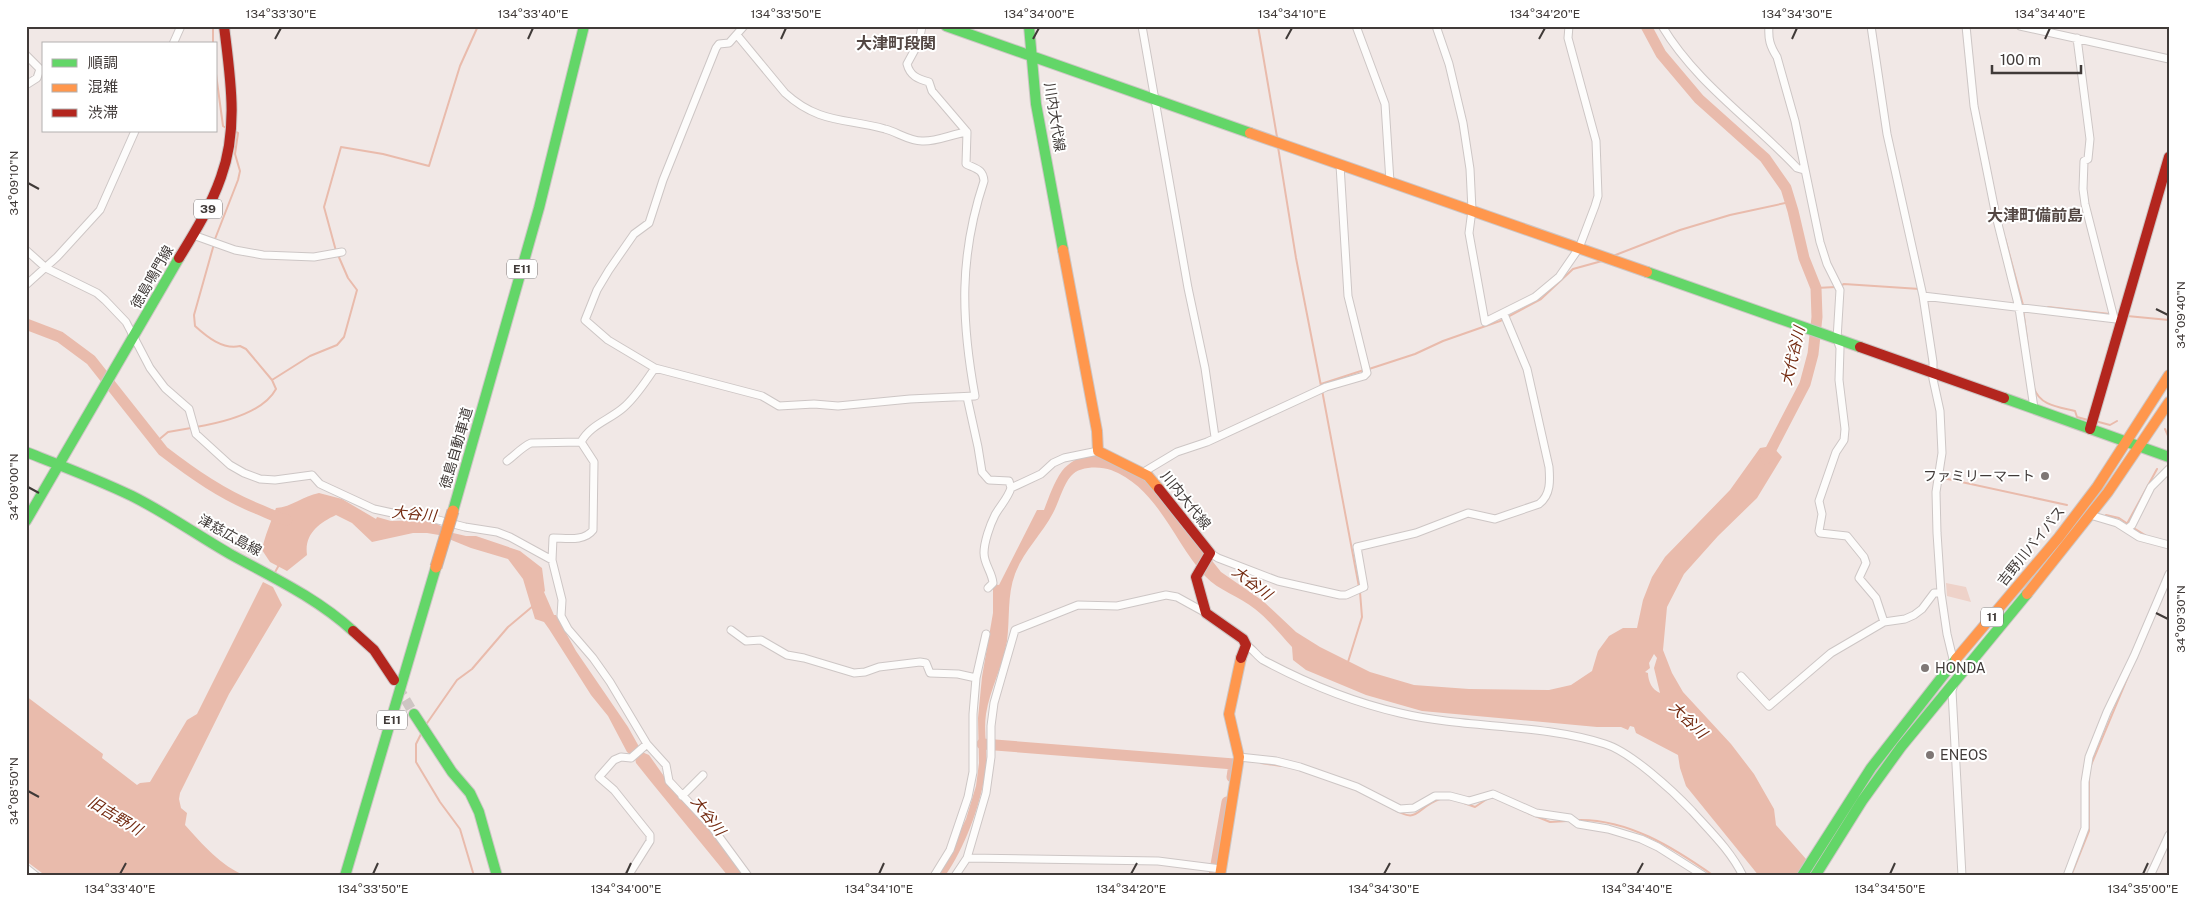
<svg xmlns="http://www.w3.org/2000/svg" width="2195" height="902" viewBox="0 0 2195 902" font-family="'Public Sans','Noto Sans JP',sans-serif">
<rect width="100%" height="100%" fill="#f1e8e6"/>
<!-- green -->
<path fill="#eed2c9" d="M1946,583L1966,587L1971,602L1947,596Z"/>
<!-- water -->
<path fill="#e9bbac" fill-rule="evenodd" d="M1772,446L1782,457L1757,498L1718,536L1684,574L1667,607L1663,650L1672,673L1683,692L1731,744L1754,774L1774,809L1776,825L1821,876H1759L1686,786L1680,768L1678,755L1636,733L1634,727L1630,726L1628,730L1621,727H1597L1422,711L1366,695L1306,670L1293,660L1292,647C1280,634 1269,620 1255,609C1239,596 1219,591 1205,576C1173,541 1158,488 1111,470C1100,466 1079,466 1071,476C1063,485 1059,502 1053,513C1042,534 1023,552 1015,574C1007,595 1010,619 1007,641C1003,666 990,689 986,714C983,734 989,754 985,774C980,807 964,849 945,876H938L966,819L976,786L979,763L978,718L982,677L993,613V587L994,584L999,585L1037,510H1044C1049,497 1054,482 1062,471C1068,463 1081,455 1091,455C1108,455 1141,476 1153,486L1221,572L1263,601L1296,632L1320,647L1370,672L1414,685L1469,689L1549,690L1571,685L1592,671L1598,651L1609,636L1623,628H1637L1643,600L1652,577L1665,557L1730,490L1760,448ZM1654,654L1657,658L1654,668L1660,693C1652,690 1648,681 1648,673L1645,672L1650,668L1649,663Z
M319,493L342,499L376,519L377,517L391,521L421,520L434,522L453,533L466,536H476L520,551L542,568L545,591L544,592L554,615H556L576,651L628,727L642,752L649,755L673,789L707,827L744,876H728L652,783L636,763L635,758L627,752L608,716L591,695L549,629L544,622L535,619L523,579L508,559L471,548L439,535L427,533H413L372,542L352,523L336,515C319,523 304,534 307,555L287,571L270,562L262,550C265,535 271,522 276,508C292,507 303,496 319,493Z
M263,582L273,587L282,605L229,694L180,793L179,799L181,808L187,813L185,825C203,845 221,866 246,876H46L26,861V696L103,754L102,758L137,785L140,783L150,782L187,720L197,714Z"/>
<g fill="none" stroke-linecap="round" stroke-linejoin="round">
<!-- stream -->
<path stroke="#e9bbac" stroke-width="2" d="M213,26V44
M1258,26L1277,137
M216,74L223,126L226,128
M1278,147L1296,258L1321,386
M2005,238L2023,305
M215,239L238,180L240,171L235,154L238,133L236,132
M336,251L324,207L341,147L383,154L429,166L460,66L478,26
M1613,256L1680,230L1730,215L1790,202
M1840,286L1844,284L1920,289
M1816,288L1836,287
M2048,307L2110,314
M2023,309L2028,347
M2127,316L2169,320
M1369,369L1415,354L1443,341L1500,321L1541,299L1573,269L1602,261
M272,380L310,356L337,345L344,337L357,290L348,278L338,255
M1321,384L1364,370
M2034,388C2040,406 2059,407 2075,411L2077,417L2088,420
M1322,390L1359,587
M2095,421L2110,425L2117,421
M196,427C220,423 263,413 276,389L272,380L246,349L240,346C223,350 207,337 195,326L194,315L214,244
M2165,429L2169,438
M156,442L168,432L191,428
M1943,478L2067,505
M2106,515L2119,518L2128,524
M2128,522L2157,469
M2132,527L2145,535
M274,574L279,565
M1348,662L1362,617L1360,592
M425,726L457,680L472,669L508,627L533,606
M422,732L416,744V762L440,802L460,829L474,876
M1261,763L1281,766
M2091,765L2129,674
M1464,803L1475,807L1487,799
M1390,807C1420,826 1414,808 1440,799
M1528,813L1550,822L1567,821
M1576,820C1627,818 1674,848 1714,876
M2071,876L2089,831V777"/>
<!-- river -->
<path stroke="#e9bbac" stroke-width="11" d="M1646,26L1661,54L1699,99L1765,158L1786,188L1793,211L1804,258L1816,288L1817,317L1813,354L1805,384L1766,459
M26,324L60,337L91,360L163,451C193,474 223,495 258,509C268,513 277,518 287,520
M982,744L1234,764L1232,777
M1214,876L1227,802"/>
<!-- secondary-tunnel -->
<path stroke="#cec5c3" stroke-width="10" stroke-dasharray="10 5" stroke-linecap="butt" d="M398,687L414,714"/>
<defs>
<path id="street" d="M744,26L729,43L719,44L716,48L663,180L649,223L634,234L609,270L597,290L585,320L608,340L655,368L762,396L779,406L814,404L838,406L910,399L975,396C961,319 959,256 984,181C983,169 976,169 966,164L967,132L932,91L929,82C918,79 910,76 907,64L919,42L922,26
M1142,26L1188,288L1205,368L1215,437
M1356,26L1385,104L1390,182
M1436,26L1449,64L1463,123L1470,169L1472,210L1469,233L1485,322L1535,297L1559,277L1579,248L1595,206L1598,196L1596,141L1568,38L1569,26
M1662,26C1697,84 1751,119 1797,168L1804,170
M1769,26C1768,39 1770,46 1777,57L1795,121L1820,242L1827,264L1840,290L1837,339L1840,348L1839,380L1845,429L1844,440L1836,452L1819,501L1822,514L1819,531L1820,533L1847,536L1864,557L1866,563L1859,578L1876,598L1884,622
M1871,26L1887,134L1923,296L1933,362V379L1940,411L1942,453L1936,492L1937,533L1941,593L1947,634L1953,659L1952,662
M1966,26L1974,106L1996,216L2019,308L2034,408
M2020,26L2169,59
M737,35L785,93C819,124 846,118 885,129C897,132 909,141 922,141C936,142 952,134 967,132
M2077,38L2090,139L2088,159L2084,161L2083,189L2085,204L2114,318
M173,44L181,26
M26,55L40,69L37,78L26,85
M193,235L235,250L263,255L314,257L342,252
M26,250L46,268L97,293L105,300L126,322L150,368L165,388L189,409L196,434L230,465L244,473L260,479L275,480L312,475L320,484L374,509L397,514L423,516L465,527L497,532L510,537L552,560
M26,285L57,257L100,210L135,131
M1923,296L2116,319
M967,397L978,447L982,472L989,480L1009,481L1011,488C1008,498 1000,506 995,515C990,525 984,542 984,553C984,564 992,572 993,583L988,588
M581,442L594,462L593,530C584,542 566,538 553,538L552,560L562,600L561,616L568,629L593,658L610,682L647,744L666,765L669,781L712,827L748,876
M507,461C515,455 522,447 531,443L581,442C590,425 609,420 623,408C636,397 645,382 655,368
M1142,473L1177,452L1207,442L1326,387L1364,376L1367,373L1348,296L1340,165
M1011,488L1041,474L1053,463L1064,458L1098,451
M2090,515L2117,523L2139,537L2169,545
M2127,529L2132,525L2151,487L2169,469
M1210,553L1218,558L1278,581L1340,595H1346L1364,587L1357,547L1416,533L1468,513L1495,519L1539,504C1551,495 1550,480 1549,467L1527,369L1504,314
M731,630L746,641L761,640L787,655L804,658L854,673L865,672L879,667L920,662L926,663L930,673L958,674L976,678L986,634
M1246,645C1253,649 1257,656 1263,660C1306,683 1352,702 1400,713C1467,729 1539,723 1605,744C1631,752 1673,791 1692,811C1710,831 1731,851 1743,876
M1741,676L1769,706L1831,653L1884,622L1905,619L1914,615L1922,609L1934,593H1941
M1954,684L1952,691L1962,876
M1239,757L1276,761L1300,767L1357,787L1400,809L1414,808L1435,796H1450L1469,801L1493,794L1536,813L1570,818L1578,824L1608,829L1641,839L1658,847L1704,876
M682,796L703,775
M967,858L1158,861L1221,869
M26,868L36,876
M628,876L650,841V835L614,790L599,777L614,760L621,757L631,758L647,744
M934,876L950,850L968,797L973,772V714L976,678
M955,876L967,858L986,793L991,757V726L994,703L1015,630L1078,605L1117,606L1166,595L1177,597L1206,613
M2067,876L2085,828V782L2089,757L2107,712L2134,656L2169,574
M2150,876L2169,835"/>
<path id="fast" d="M946,26L1250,133
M1029,26L1036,104L1063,250
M1647,272L1860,347
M2004,398L2169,457
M26,452C62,466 97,479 132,496C166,513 197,535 230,554C272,577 317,598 353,631
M453,511L539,208L584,26
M26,521L179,258
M414,714L452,772L470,793L479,812L497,876
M345,876L436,567
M1802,876L1871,768L1956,659
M1815,876L1862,801L1901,747L2027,594"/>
<path id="slow" d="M1250,133L1647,272
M1063,250L1097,431L1098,451L1148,476L1159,489
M2027,594L2108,492L2169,402
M1956,659L2059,537L2097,487L2169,375
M1220,876L1239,757L1229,714L1241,658"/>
<path id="jam" d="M179,258C195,232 211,206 221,177C239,128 230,76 224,26
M1860,347L2004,398
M2090,429L2169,157
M1159,489L1210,553L1196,577L1206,613L1243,639L1246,645L1241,658
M353,631L374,650L394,680"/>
</defs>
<!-- street casing -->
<use href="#street" stroke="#cdc6c5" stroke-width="9"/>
<!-- fast casing -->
<use href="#fast" stroke="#cdc6c5" stroke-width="12"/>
<!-- slow casing -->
<use href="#slow" stroke="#cdc6c5" stroke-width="12"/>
<!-- jam casing -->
<use href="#jam" stroke="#cdc6c5" stroke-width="12"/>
<!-- street -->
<use href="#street" stroke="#fdfcfb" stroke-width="7"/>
<!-- fast -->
<use href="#fast" stroke="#63d668" stroke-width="10"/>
<!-- slow -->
<use href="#slow" stroke="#ff974d" stroke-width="10"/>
<!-- jam -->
<use href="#jam" stroke="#b3261e" stroke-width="10"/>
<defs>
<path id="slow-bridge" d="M436,567L453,511"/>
</defs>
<!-- slow-bridge casing -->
<use href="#slow-bridge" stroke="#c3b4af" stroke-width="13" stroke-linecap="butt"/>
<!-- slow-bridge -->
<use href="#slow-bridge" stroke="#ff974d" stroke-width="11"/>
</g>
<!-- ticks -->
<path fill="none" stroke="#403a38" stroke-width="2" d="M275,39L281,28M528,39L533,28M781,39L786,28M1033,39L1039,28M1286,39L1292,28M1539,39L1545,28M1792,39L1797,28M2045,39L2050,28M28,183L39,189M2156,309L2168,315M28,487L39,493M2156,613L2168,619M28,791L39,797M120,874L126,863M373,874L378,863M626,874L631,863M879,874L884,863M1131,874L1137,863M1384,874L1390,863M1637,874L1643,863M1890,874L1895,863M2143,874L2148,863"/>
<!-- markers -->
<g fill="#7e7775" stroke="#fff" stroke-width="2">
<circle cx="2045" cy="476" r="5"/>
<circle cx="1925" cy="668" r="5"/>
<circle cx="1930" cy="755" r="5"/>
</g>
<g text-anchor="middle" stroke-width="4" stroke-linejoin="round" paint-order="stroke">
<!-- shield labels -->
<g fill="#fff" stroke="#797574" stroke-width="1">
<rect x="194" y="199.5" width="28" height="19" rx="4"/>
<rect x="507" y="259.5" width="30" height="19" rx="4"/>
<rect x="1981" y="607.5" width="22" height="19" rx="4"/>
<rect x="377" y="710.5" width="30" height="19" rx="4"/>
</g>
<g font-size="12" font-weight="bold" fill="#403a38">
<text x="208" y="213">39</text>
<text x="522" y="273">E11</text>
<text x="1992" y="621">11</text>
<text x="392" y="724">E11</text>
</g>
<!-- street labels -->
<g font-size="14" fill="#403a38" stroke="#fff">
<text transform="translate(1055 117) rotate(81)" y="5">川内大代線</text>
<text transform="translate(152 277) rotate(-60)" y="5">徳島鳴門線</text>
<text transform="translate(456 448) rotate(-74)" y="5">徳島自動車道</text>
<text transform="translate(1186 500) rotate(51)" y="5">川内大代線</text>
<text transform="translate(230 535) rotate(29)" y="5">津慈広島線</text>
<text transform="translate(2031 546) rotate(-51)" y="5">吉野川バイパス</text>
</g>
<!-- poi labels -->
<g font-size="14" fill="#403a38" stroke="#fff" text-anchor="start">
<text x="2035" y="481" text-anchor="end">ファミリーマート</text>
<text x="1935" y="673">HONDA</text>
<text x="1940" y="760">ENEOS</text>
</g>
<!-- water labels -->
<g font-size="15" font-style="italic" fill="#732a10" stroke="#fff">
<text transform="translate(1793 356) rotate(-77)" y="5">大代谷川</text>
<text transform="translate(414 514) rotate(5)" y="5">大谷川</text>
<text transform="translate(1252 583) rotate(37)" y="5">大谷川</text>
<text transform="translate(1688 720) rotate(44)" y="5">大谷川</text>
<text transform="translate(115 816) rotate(31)" y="5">旧吉野川</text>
<text transform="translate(708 816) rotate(52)" y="5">大谷川</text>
</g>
<!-- quarter labels -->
<g font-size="16" font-weight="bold" fill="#534743" stroke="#fff">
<text x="896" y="49">大津町段関</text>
<text x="2035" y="221">大津町備前島</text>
</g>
</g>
<!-- border -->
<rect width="2195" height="902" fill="none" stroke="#ffffff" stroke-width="55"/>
<!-- legend -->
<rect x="42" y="42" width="175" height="90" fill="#ffffff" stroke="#b3b0af"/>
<rect x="52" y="59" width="25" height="8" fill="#63d668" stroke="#b3b0af"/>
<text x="88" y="68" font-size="15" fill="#403a38">順調</text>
<rect x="52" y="84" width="25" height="8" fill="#ff974d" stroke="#b3b0af"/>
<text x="88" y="92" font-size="15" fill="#403a38">混雑</text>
<rect x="52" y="109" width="25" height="8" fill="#b3261e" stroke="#b3b0af"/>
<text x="88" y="118" font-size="15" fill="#403a38">渋滞</text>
<!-- scale -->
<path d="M1992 65v8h89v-8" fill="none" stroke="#403a38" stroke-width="2.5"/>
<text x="2000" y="65" font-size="15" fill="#403a38" stroke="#ffffff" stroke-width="4" paint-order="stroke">100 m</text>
<rect x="28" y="28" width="2140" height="846" fill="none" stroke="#403a38" stroke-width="2"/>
<g font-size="12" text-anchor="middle" fill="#403a38">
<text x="281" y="18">134°33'30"E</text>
<text x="533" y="18">134°33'40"E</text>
<text x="786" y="18">134°33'50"E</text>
<text x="1039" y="18">134°34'00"E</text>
<text x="1292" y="18">134°34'10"E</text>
<text x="1545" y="18">134°34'20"E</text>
<text x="1797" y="18">134°34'30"E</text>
<text x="2050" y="18">134°34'40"E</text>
<text transform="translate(14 183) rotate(-90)" y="4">34°09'10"N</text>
<text transform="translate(2181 315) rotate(-90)" y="4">34°09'40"N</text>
<text transform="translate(14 487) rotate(-90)" y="4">34°09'00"N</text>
<text transform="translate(2181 619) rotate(-90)" y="4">34°09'30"N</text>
<text transform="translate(14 791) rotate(-90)" y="4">34°08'50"N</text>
<text x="120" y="893">134°33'40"E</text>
<text x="373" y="893">134°33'50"E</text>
<text x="626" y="893">134°34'00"E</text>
<text x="879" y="893">134°34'10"E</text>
<text x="1131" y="893">134°34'20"E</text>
<text x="1384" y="893">134°34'30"E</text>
<text x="1637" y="893">134°34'40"E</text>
<text x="1890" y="893">134°34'50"E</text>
<text x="2143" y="893">134°35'00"E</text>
</g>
</svg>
